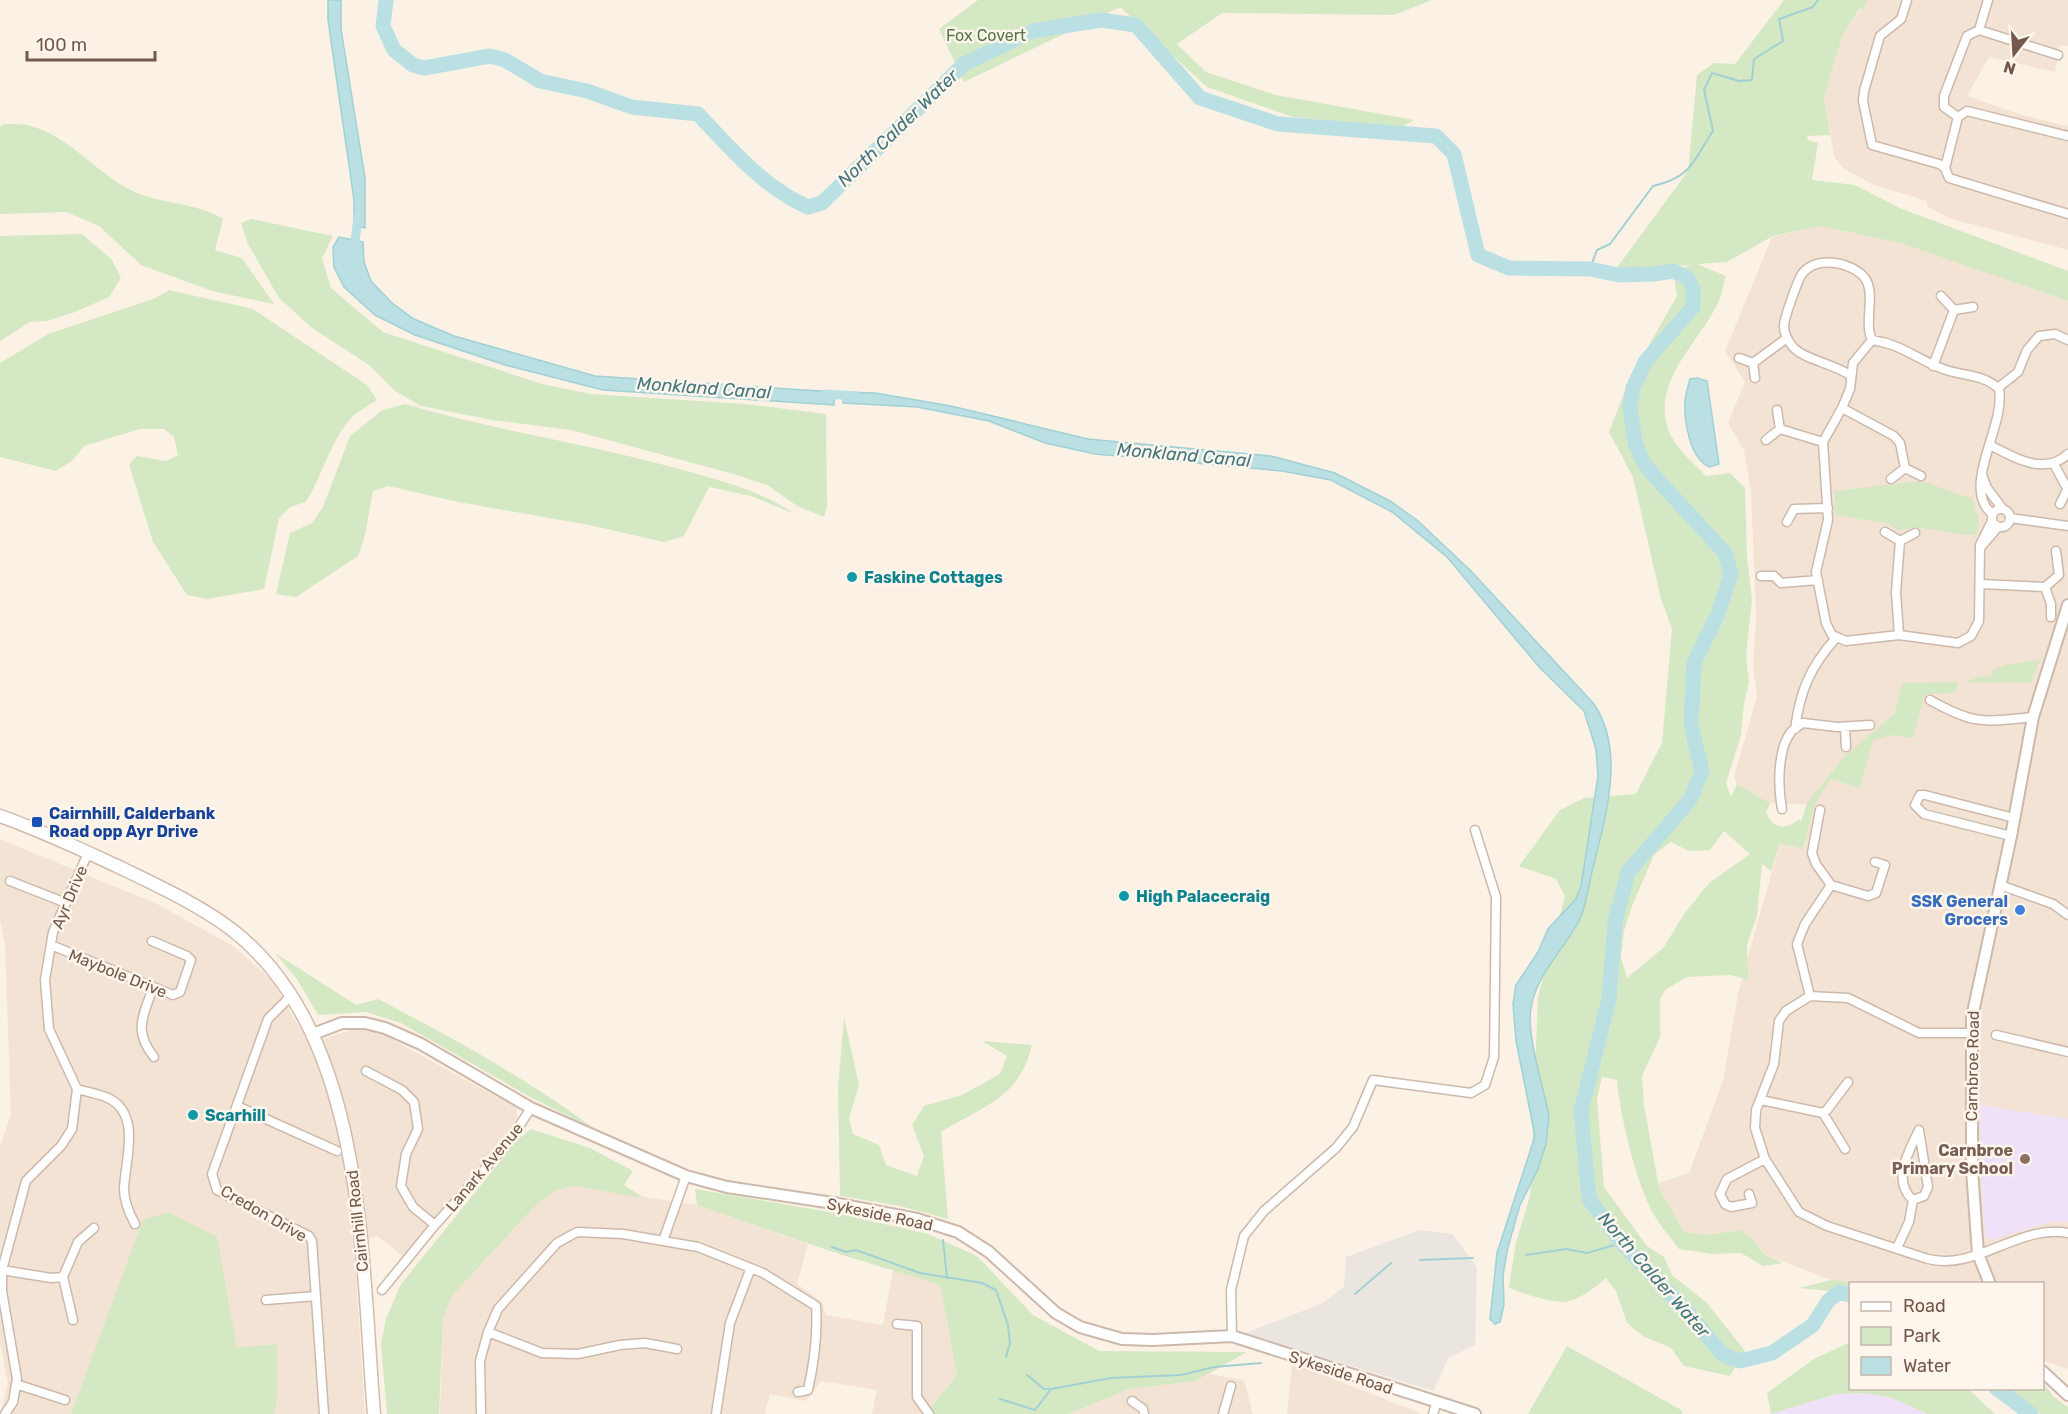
<svg xmlns="http://www.w3.org/2000/svg" width="2068" height="1414" viewBox="0 0 2068 1414" font-family="Rubik,sans-serif">
<rect width="100%" height="100%" fill="#fbf2e5"/>
<!-- residential -->
<path fill="#f3e3d4" d="M1867,0H2068V46L2060,45L2055,72L1989,57L1967,96L2022,115L2068,126V250L1949,218L1927,206V201L1874,185L1843,168L1834,157L1824,97L1842,37L1860,9H1864Z
M1820,226L1900,243L2068,301V1369L2045,1361L2043,1356L2042,1284H1865L1831,1280L1764,1254L1753,1239L1741,1230L1705,1235L1684,1232L1659,1188L1658,1183L1689,1173L1723,1081L1739,989L1780,843L1803,849L1815,805L1770,803L1737,784L1734,777L1757,696L1753,668L1756,616L1751,492L1744,450L1728,423L1745,382L1725,351L1772,237Z
M0,839L157,904L233,946L272,980L309,1044L350,1030H375L517,1108V1118L507,1134L404,1257L377,1236L354,1244L365,1414H0L8,1384L0,1342V1146L11,1114L5,944L0,921Z
M573,1186L697,1205L808,1244L797,1284L822,1302L826,1315L883,1325L893,1270L940,1285L957,1375L926,1414H872L877,1390L821,1381L806,1401L770,1394L765,1414H440L443,1319L452,1296L533,1208L554,1191Z
M1292,1363L1418,1412L1420,1414H1287Z
M1209,1374L1244,1380L1253,1414H1068L1130,1389L1196,1381Z"/>
<!-- industrial -->
<path fill="#ebe5df" d="M1420,1230L1452,1234L1477,1267L1475,1345L1448,1358L1434,1391L1245,1333L1321,1304L1344,1287L1346,1257Z"/>
<!-- education -->
<path fill="#efe2f8" d="M1980,1105L2068,1119V1222H2049L1992,1240L1986,1237L1982,1199Z
M1864,1393L1892,1398L1928,1414H1771L1836,1394Z"/>
<!-- green -->
<path fill="#d5e8c4" fill-rule="evenodd" d="M978,0H1432L1394,15L1222,13L1177,44L1206,72L1276,95L1414,120L1399,129L1293,117L1207,87L1120,7L964,82L939,29Z
M1784,0H1867L1864,9H1859L1842,37L1824,97L1830,135L1807,136L1808,140L1818,143L1812,180L1855,185L1902,209L2068,271V301L1900,243L1820,226L1773,236L1727,262L1697,264L1726,276C1723,285 1722,295 1718,303C1699,343 1652,380 1668,429C1674,446 1693,463 1706,476L1730,473L1745,488L1747,558L1752,599L1746,656L1749,683L1744,703L1741,735L1726,783L1731,797L1737,784L1770,803L1766,813C1775,829 1784,831 1799,819L1801,822L1807,803L1845,756L1894,714L1903,683L1958,682L1955,693L1925,694L1913,738L1892,735L1873,740L1860,788L1830,779L1815,805L1803,849L1780,843L1771,871L1762,864L1757,915L1747,945L1748,980L1730,975L1687,977L1665,990L1660,1000V1037L1642,1076L1644,1105L1659,1188L1684,1232L1705,1235L1741,1230L1753,1239L1764,1254L1783,1263L1763,1266L1741,1253L1712,1254L1679,1249C1671,1238 1661,1227 1654,1215C1636,1183 1620,1116 1617,1080L1602,1077L1597,1099L1604,1187L1647,1246L1664,1257L1672,1275L1707,1303L1745,1351L1730,1376L1684,1366L1671,1348L1643,1336L1627,1323L1616,1291L1606,1278C1596,1287 1578,1301 1564,1302C1551,1302 1520,1294 1509,1287L1516,1242L1530,1196L1538,997L1565,896L1556,879L1519,866L1560,810L1584,798L1636,794L1662,743L1672,629L1661,599L1633,477L1609,432L1629,380L1677,296L1673,271L1692,265L1616,269L1688,171L1697,75L1714,63L1735,64ZM1724,831L1750,854L1709,883L1684,914L1664,947L1627,978L1621,958L1624,931L1632,906L1654,855L1671,842L1689,851L1710,850Z
M4,124C12,125 23,123 31,126C68,136 94,170 127,188C157,205 195,201 223,219L215,250L242,258L274,304L212,291L141,265L99,226L66,212L0,214V127Z
M251,219L333,236L322,258L331,288L383,332L542,384L590,394L745,404L826,414L827,507L824,517L797,506L769,486L737,475L571,430L492,420L421,406L395,391L369,365L312,328L279,298L248,244L241,223Z
M82,234L112,260L121,278L109,297L75,312L47,321L30,322L0,341V236Z
M169,290L253,309L367,385L377,400C369,405 360,410 353,416C330,440 323,475 306,502L290,507L279,518L264,589L207,599L187,595L153,542L129,464L137,456L166,461L178,455L174,437L164,429H140L84,446L72,461L56,471L0,457V363L48,334L156,298Z
M405,404C493,430 584,443 672,467C715,479 758,489 795,514L751,496L709,487L684,536L664,542L589,525L458,502L388,486L373,491L365,535L358,556L296,597L276,594L290,533L312,523L323,507L350,436L381,411Z
M1921,481L1973,499L1979,522L1976,535C1949,536 1924,522 1899,531L1890,524L1835,515L1834,491Z
M2040,660L2031,683L1966,682L1978,677L1991,676L1992,670L2006,665Z
M275,953L356,1005L378,999C456,1040 525,1077 596,1130L530,1097L401,1023L366,1012L318,1015L297,979Z
M844,1017L859,1085L849,1118L853,1134L879,1145L886,1165L917,1176L924,1156L912,1125L924,1106L962,1095L1000,1074L1007,1056L982,1041L1032,1045C1019,1099 983,1106 941,1132L948,1219L900,1206L840,1196L838,1088Z
M531,1129L590,1148L633,1171L624,1185L644,1198L573,1186L554,1191L533,1208L452,1296L443,1319L439,1414H387L381,1344L386,1319L401,1284L518,1139Z
M695,1189L841,1214L928,1234L977,1256L1033,1315L1099,1351L1247,1352L1196,1381L1130,1389L1068,1414H926L957,1375L940,1285L833,1252L697,1205Z
M168,1212L217,1237L237,1348L277,1344V1399L274,1414H71L143,1220Z
M1831,1280L1865,1283L1850,1284V1293L1799,1288Z
M1850,1342V1388L1968,1389L1995,1414H1928L1892,1398L1864,1393L1836,1394L1771,1414L1767,1393L1814,1359Z
M1567,1346L1683,1411L1681,1414H1528Z
M2043,1383L2054,1397L2068,1407V1414H2041L2002,1389L2042,1388Z"/>
<!-- water -->
<path fill="#bbe0e4" stroke="#a1d0d5" stroke-width="1.5" d="M328,0H341V29L365,178V228L354,225V200L328,20Z
M339,237L363,242L364,262L371,281L392,303L414,319L454,336L595,376L835,392L834,405L603,390L505,365L415,335L375,315L344,287L334,267L333,247Z
M1697,378L1707,381L1719,464L1710,467C1690,460 1684,421 1685,402C1685,395 1688,386 1690,379Z
M844,392L875,393L951,406L1088,439L1271,456L1335,473L1390,501L1417,520L1471,571L1594,704C1627,753 1604,820 1592,872C1588,888 1586,907 1579,921C1563,951 1537,973 1531,1008C1526,1034 1544,1089 1549,1116L1546,1144L1538,1169L1520,1205L1508,1247L1503,1275L1504,1305L1500,1322L1495,1324L1490,1319L1497,1253L1535,1136L1516,1041L1513,1004L1516,985L1538,952L1548,929L1576,899L1581,886L1598,776L1596,749L1584,711L1540,668L1447,557L1392,512L1331,480L1282,471L1095,454L1045,443L989,421L917,407L843,403Z"/>
<g fill="none" stroke-linecap="round" stroke-linejoin="round">
<!-- stream -->
<path stroke="#a1d0d5" stroke-width="2" d="M1590,269L1597,250L1610,244L1653,186C1692,177 1693,161 1713,131L1704,90L1712,73L1739,81L1752,80L1754,59L1783,41L1779,19L1813,7L1818,0
M943,1240L947,1278
M832,1247L846,1252L856,1250L920,1273L982,1283L996,1290L1008,1325L1010,1343L1006,1357
M1526,1255L1566,1249L1587,1253L1622,1243
M1420,1260L1473,1258
M1355,1294L1391,1263
M1027,1375L1044,1389H1051
M1000,1399L1035,1410L1051,1389L1111,1378L1181,1375L1214,1367L1261,1363"/>
<!-- canal -->
<path stroke="#bbe0e4" stroke-width="9" d="M354,250L358,216
M825,394L856,396"/>
<!-- river -->
<path stroke="#bbe0e4" stroke-width="15" d="M386,0L383,26L394,50L413,65L424,68L490,56L505,60L540,81L587,91L632,107L698,114C730,148 764,188 808,207L822,203L964,64L1033,31L1101,20L1136,25L1200,98L1278,124L1436,136L1454,154L1478,255L1509,268L1590,269L1619,275L1654,274L1673,271L1688,278L1693,288V307L1645,362L1633,388L1630,407L1635,442L1643,462L1656,478L1725,553L1731,574L1717,616L1694,663L1691,725L1702,771L1690,800L1628,872L1615,922L1609,999L1581,1111L1589,1199L1622,1243L1689,1314L1723,1355L1740,1361L1772,1353L1813,1325L1828,1301L1839,1292L1850,1295
M1996,1388L2031,1414"/>
<defs>
<path id="minor" d="M1907,0L1901,19L1880,36L1864,91L1863,101L1872,145L1939,164L1945,168L1949,178L2068,214
M1979,30L2058,55
M1958,117L1944,107V96L1967,36L1979,30L1988,0
M1958,117L1967,111L2068,136
M1945,168L1958,117
M1941,296L1954,310L1973,307
M1739,358L1753,363L1755,378
M1753,363L1787,338
M1933,366L1954,310
M1850,375C1834,364 1803,359 1793,347C1788,341 1784,333 1784,326C1784,318 1798,280 1802,274C1816,255 1851,262 1864,277C1877,293 1863,322 1872,340
M1998,388L2018,372L2027,350L2039,336L2055,334L2068,340
M1842,408L1894,436L1900,443L1905,468
M1777,410L1780,429
M1766,440L1780,429L1823,442
M1990,445C2014,458 2045,476 2068,454
M2054,464L2068,490
M1982,475L1987,488L2002,508
M1891,479L1905,468L1921,476
M2060,504L2067,490
M1992 518a9 9 0 1 1 18 0a9 9 0 1 1-18 0Z
M2010,518L2068,526
M1992,521L1980,545L1979,621L1971,636L1958,643L1899,635L1846,641L1832,635L1826,623L1816,572L1828,520L1823,442L1842,408L1850,389L1853,363L1872,340C1902,344 1919,361 1946,370C1965,376 1985,375 1999,389C2006,427 1960,486 1992,514
M1787,522L1794,509L1828,508
M1885,532L1900,541
M1981,547L1998,527
M1761,576H1774L1781,583L1818,580
M1981,584L2045,587
M2051,617V604L2045,587L2059,575L2056,551
M1899,635L1896,592L1900,541L1915,533
M1930,700C1974,725 1983,722 2033,717
M1845,727L1846,747
M1795,729C1800,691 1810,667 1836,638
M1782,809C1778,788 1777,750 1791,732C1793,729 1799,726 1803,723L1837,727L1870,725
M1820,810L1812,853L1816,864L1831,885L1868,896L1876,893L1885,865L1875,862
M2011,836L1924,814L1915,805L1920,795H1925L2014,818
M10,881L66,903
M2000,885L2053,904L2068,915
M51,945L173,995L180,992L191,960L187,956L152,941
M153,988C143,1016 133,1031 154,1057
M291,996L268,1019L212,1174L217,1190L309,1236L312,1241L324,1414
M1810,996L1797,944L1805,924L1831,885
M1970,1033H1919L1848,998L1810,996L1786,1011L1779,1021L1774,1064L1756,1110L1755,1128L1765,1159L1799,1212L1827,1226L1928,1259C1977,1271 2018,1224 2068,1233
M1996,1035L2068,1052
M366,1071L402,1090L414,1102L418,1129L406,1154L401,1186L413,1207L435,1225L508,1143L531,1108
M77,1089C87,1092 99,1094 108,1098C142,1114 125,1160 124,1189C124,1202 129,1213 135,1224
M1761,1100L1823,1113L1827,1110L1848,1082
M237,1106L337,1151
M1823,1113L1845,1149
M1749,1194L1752,1203L1731,1207L1725,1204L1720,1194L1727,1179L1765,1159
M663,1241L686,1176
M1897,1248L1909,1222L1913,1200C1891,1181 1909,1151 1919,1130L1928,1187L1924,1196L1913,1200
M2,1270L51,1278L63,1277
M382,1290L435,1225
M266,1300L316,1296
M73,1320L63,1277L78,1242L94,1228
M897,1324L917,1326V1397L929,1414
M488,1332L542,1353L578,1354L620,1345L645,1343L677,1349
M1232,1336L1231,1290L1244,1236L1264,1211L1336,1148L1353,1127L1373,1080L1471,1093L1485,1085L1494,1057L1496,897L1475,830
M16,1384L65,1400
M1132,1401L1143,1409L1144,1414
M5,1414L13,1402L17,1379L2,1291V1270L26,1181L61,1146L72,1129L77,1089L49,1029L45,980L53,932L88,853
M481,1414L480,1361L488,1332L498,1309L557,1243L577,1232L623,1234L698,1247L763,1273L816,1306C818,1334 814,1363 808,1390L798,1392
M716,1414L730,1323L750,1270
M1223,1414L1231,1386
M1433,1414L1436,1404"/>
<path id="tertiary" d="M313,1034L342,1023H365L385,1028L421,1044L531,1108L686,1176L727,1187L833,1203L917,1219L958,1232L989,1252L1056,1313L1080,1327L1122,1339L1153,1340L1232,1336L1475,1414
M1990,1284L1978,1254L1972,1170V1017L2011,836L2033,717L2068,605
M2042,1371L2068,1395"/>
<path id="secondary" d="M0,816C40,830 78,848 117,866C156,885 196,903 231,929C367,1033 361,1260 374,1414"/>
</defs>
<!-- minor casing -->
<use href="#minor" stroke="#cdb9ac" stroke-width="11"/>
<!-- tertiary casing -->
<use href="#tertiary" stroke="#cdb9ac" stroke-width="14"/>
<!-- secondary casing -->
<use href="#secondary" stroke="#d1bbad" stroke-width="15"/>
<!-- minor -->
<use href="#minor" stroke="#fff" stroke-width="8"/>
<!-- tertiary -->
<use href="#tertiary" stroke="#fff" stroke-width="10"/>
<!-- secondary -->
<use href="#secondary" stroke="#fff" stroke-width="12"/>
</g>
<!-- markers -->
<g fill="#0f9aa8" stroke="#fef6ec" stroke-width="2">
<circle cx="852" cy="577" r="6"/>
<circle cx="1124" cy="896" r="6"/>
<circle cx="193" cy="1115" r="6"/>
</g>
<rect fill="#1a4fb4" stroke="#fef6ec" stroke-width="2" x="31" y="816" width="12" height="12" rx="3"/>
<circle fill="#3f7fe0" stroke="#fef6ec" stroke-width="2" cx="2020" cy="910" r="6"/>
<circle fill="#8d6e63" stroke="#fef6ec" stroke-width="2" cx="2025" cy="1159" r="6"/>
<g text-anchor="middle" stroke-width="5" stroke-linejoin="round" paint-order="stroke">
<!-- park labels -->
<g font-size="16" fill="#557844" stroke="#fef6ec">
<text x="986" y="41">Fox Covert</text>
</g>
<!-- culture labels -->
<g font-size="16" font-weight="bold" fill="#0d838f" stroke="#fef6ec" text-anchor="start">
<text x="864" y="583">Faskine Cottages</text>
<text x="1136" y="902">High Palacecraig</text>
<text x="205" y="1121">Scarhill</text>
</g>
<!-- transit labels -->
<g font-size="16" font-weight="bold" fill="#164399" stroke="#fef6ec" text-anchor="start">
<text x="49" y="819">Cairnhill, Calderbank<tspan x="49" dy="18">Road opp Ayr Drive</tspan></text>
</g>
<!-- street labels -->
<g font-size="16" fill="#73584b" stroke="#fef6ec">
<text transform="translate(69 897) rotate(-67)" y="6">Ayr Drive</text>
<text transform="translate(118 973) rotate(22)" y="6">Maybole Drive</text>
<text transform="translate(1972 1066) rotate(-89)" y="6">Carnbroe Road</text>
<text transform="translate(484 1167) rotate(-50)" y="6">Lanark Avenue</text>
<text transform="translate(264 1213) rotate(30)" y="6">Credon Drive</text>
<text transform="translate(880 1214) rotate(12)" y="6">Sykeside Road</text>
<text transform="translate(357 1221) rotate(-96)" y="6">Cairnhill Road</text>
<text transform="translate(1341 1372) rotate(18)" y="6">Sykeside Road</text>
</g>
<!-- shop labels -->
<g font-size="16" font-weight="bold" fill="#366cbe" stroke="#fef6ec" text-anchor="end">
<text x="2008" y="907">SSK General<tspan x="2008" dy="18">Grocers</tspan></text>
</g>
<!-- education labels -->
<g font-size="16" font-weight="bold" fill="#785e54" stroke="#fef6ec" text-anchor="end">
<text x="2013" y="1156">Carnbroe<tspan x="2013" dy="18">Primary School</tspan></text>
</g>
<!-- water labels -->
<g font-size="18" font-style="italic" fill="#43777f" stroke="#fef6ec">
<text transform="translate(898 128) rotate(-44)" y="6">North Calder Water</text>
<text transform="translate(704 388) rotate(4)" y="6">Monkland Canal</text>
<text transform="translate(1184 455) rotate(5)" y="6">Monkland Canal</text>
<text transform="translate(1654 1275) rotate(49)" y="6">North Calder Water</text>
</g>
</g>
<!-- legend -->
<rect x="1849" y="1282" width="195" height="108" fill="#fef6ec" stroke="#c6b7ac" stroke-width="1.5"/>
<rect x="1861" y="1302" width="30" height="9" fill="#ffffff" stroke="#c6b7ac" stroke-width="1.5"/>
<text x="1903" y="1312" font-size="18" fill="#73584b">Road</text>
<rect x="1861" y="1327" width="30" height="18" fill="#d5e8c4" stroke="#c6b7ac" stroke-width="1.5"/>
<text x="1903" y="1342" font-size="18" fill="#73584b">Park</text>
<rect x="1861" y="1357" width="30" height="18" fill="#bbe0e4" stroke="#c6b7ac" stroke-width="1.5"/>
<text x="1903" y="1372" font-size="18" fill="#73584b">Water</text>
<!-- north arrow -->
<g transform="translate(2014 54) rotate(197)" stroke="#fef6ec" stroke-width="4.5" paint-order="stroke">
<path d="M0-4.5L10 22L0 15L-10 22Z" fill="#73584b"/>
<text y="-9" font-size="16" font-weight="bold" text-anchor="middle" fill="#73584b">N</text>
</g>
<!-- scale -->
<path d="M27 51v9h128v-9" fill="none" stroke="#73584b" stroke-width="3"/>
<text x="36" y="51" font-size="18" fill="#73584b" stroke="#fef6ec" stroke-width="4.5" paint-order="stroke">100 m</text>
</svg>
